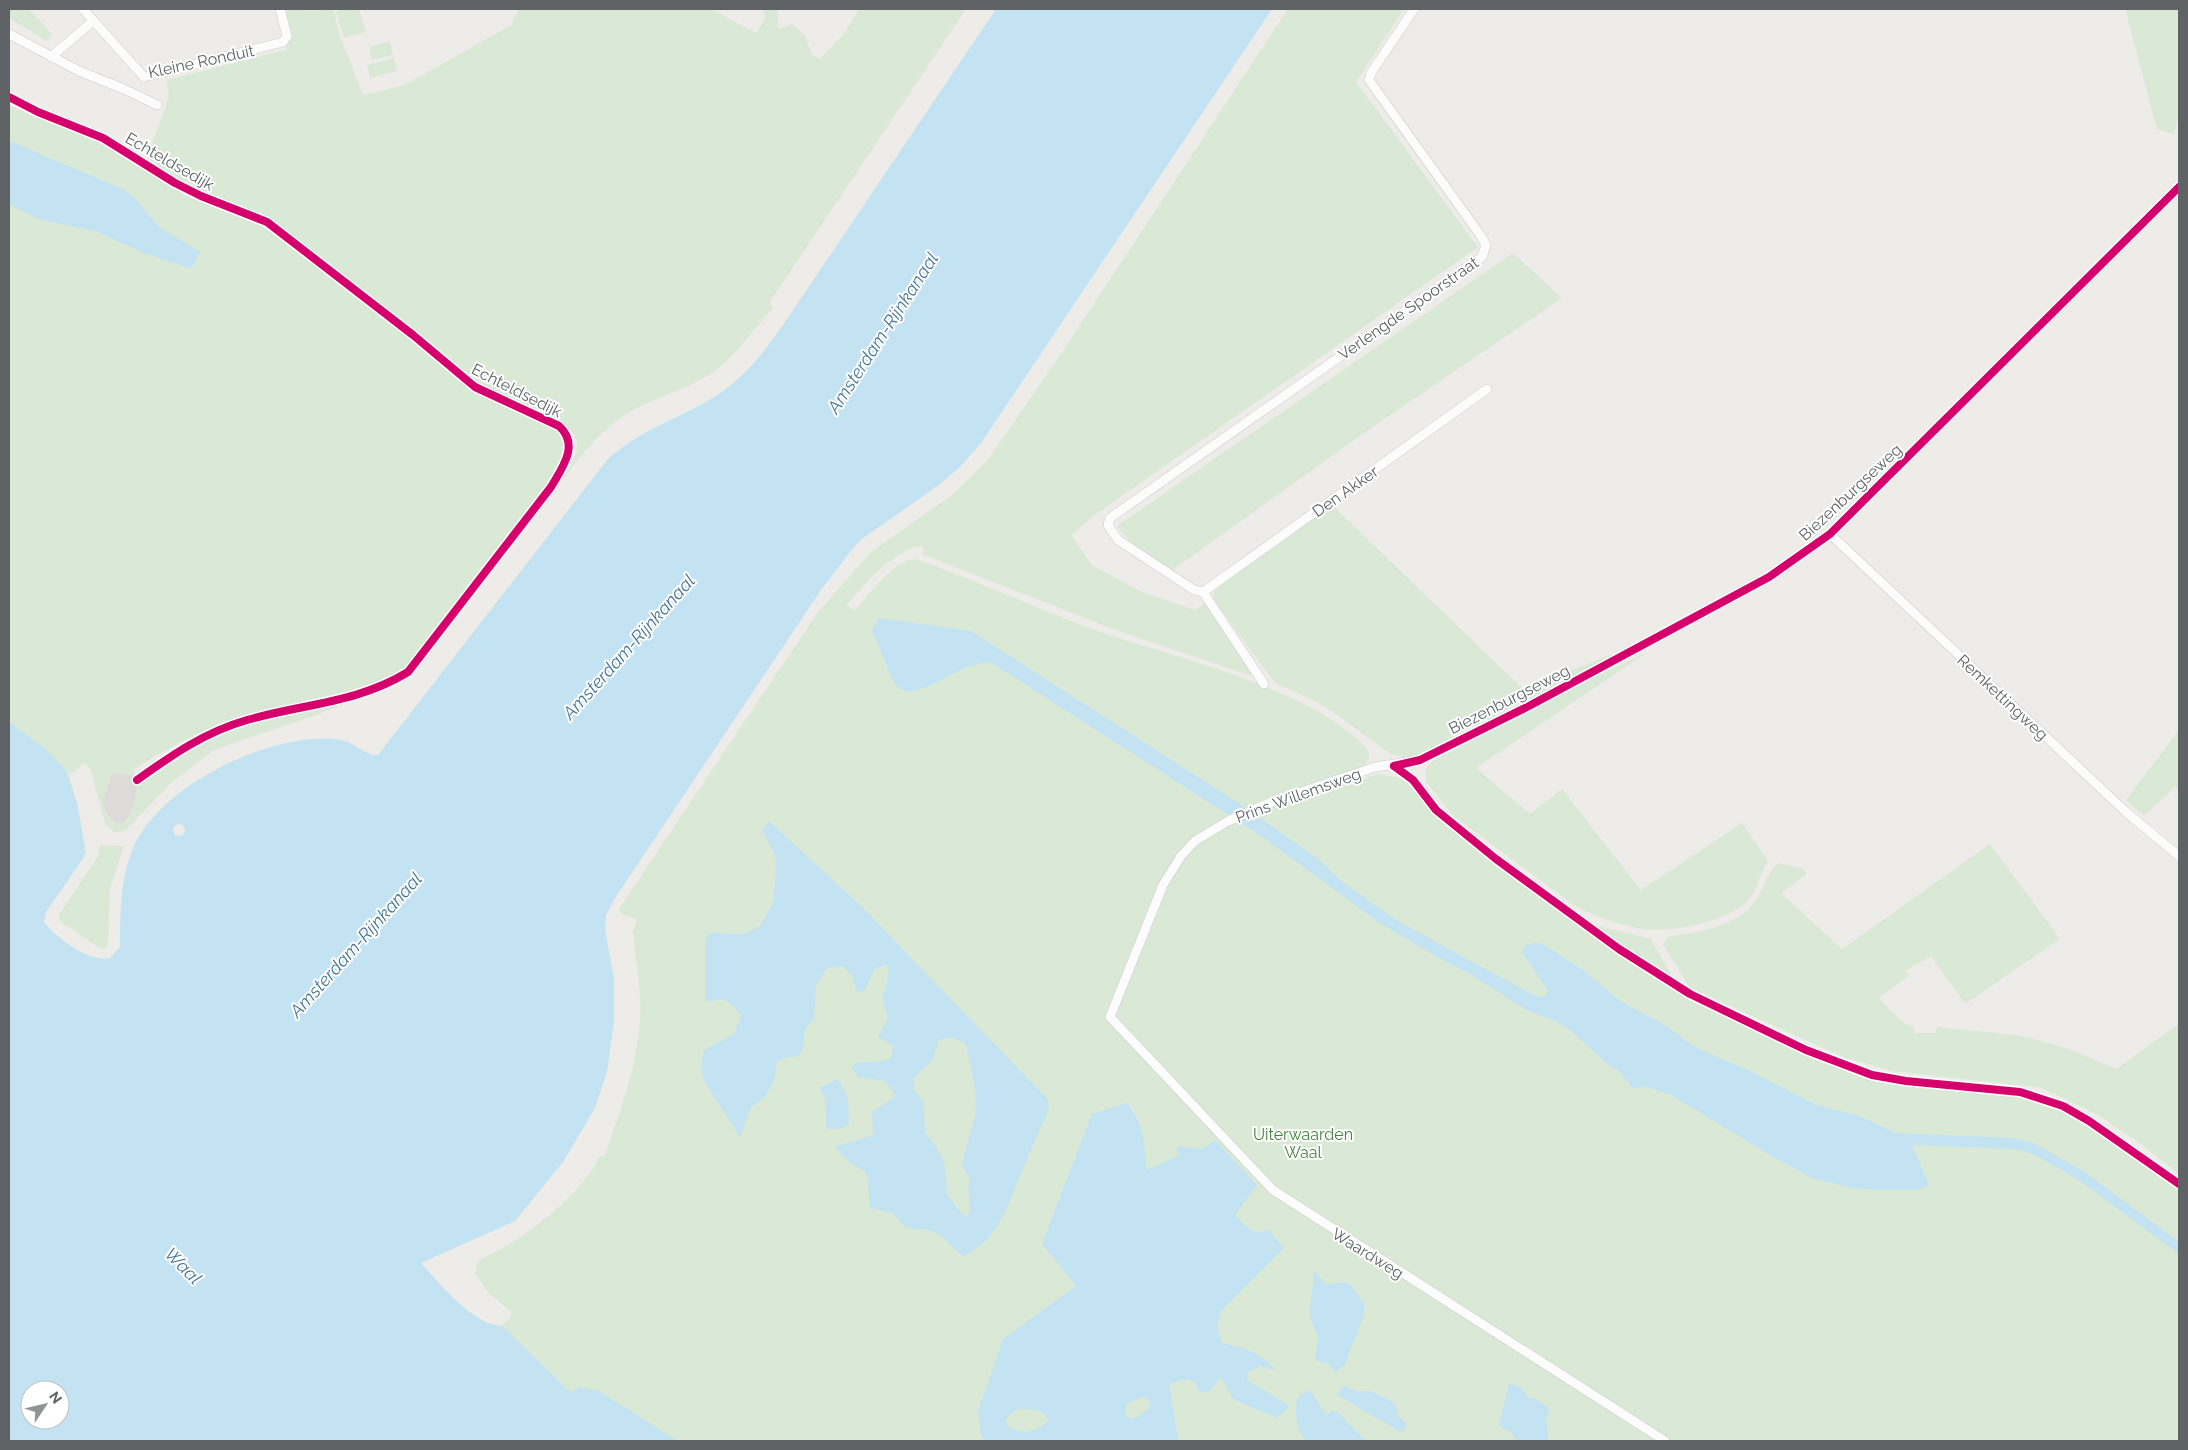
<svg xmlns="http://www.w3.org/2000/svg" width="2188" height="1450" viewBox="0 0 2188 1450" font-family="Raleway,sans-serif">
<rect width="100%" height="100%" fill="#eeece9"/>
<!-- industrial -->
<path fill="#dddbd9" d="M112,773L133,775L138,782L135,801L128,819L123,823H115L107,815L102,802Z"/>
<!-- green -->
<path fill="#dae8d6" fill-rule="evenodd" d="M9,9H29L52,34L47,41L9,18Z
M286,9H307L308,11L333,9L340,36L363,95L405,85L511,25L519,9H711L756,33L765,19L764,9H777L779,29L792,24L805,36L812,55L820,59L844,34L859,9H966L772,299L770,302L773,308C754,329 738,353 716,370C690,389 658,396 630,412C598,430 574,465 552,494C561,479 583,455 575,437C573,431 566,427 561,423L474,383L401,319L268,219L187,184L147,158L169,97L167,80L286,50L285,46L291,39Z
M344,9H359L366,32L344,38L336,11Z
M1288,9H1404L1356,82L1478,247L1096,514L1071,535L1092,565L1142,592L1195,610L1205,603L1258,678L1118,631L924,555L922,553L925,550L922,546C895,549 863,585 846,606L855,610C869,595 894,559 916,559C975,580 1033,607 1092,629C1167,656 1320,689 1369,752C1370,764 1360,771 1349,775L1355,782L1377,774L1402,778L1467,838L1673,982L1711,1002L1867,1072L2028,1090L2066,1104L2179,1182V1441H619L502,1326L511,1317V1312L488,1292L475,1273L478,1261C485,1256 492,1254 499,1250C530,1234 588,1188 600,1155L604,1157C620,1113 637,1067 640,1019C642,990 635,961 633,931L637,919L622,915L619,909L818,612L870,553L953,494L987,461L1059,357ZM1707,1054L1746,1069L1808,1101Z
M2125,9H2179V116L2173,134L2157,129Z
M390,41L393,55L372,60L369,47Z
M394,58L397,71L370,78L367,65Z
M9,105L116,150L142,163L182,194L263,227L389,319L466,384L504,405L558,429L566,445L561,466L426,645C420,652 415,659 408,665C373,697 296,702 250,715C208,727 169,746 133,770L137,776L135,778L133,775L112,773L102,802L107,815L114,823H123L130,814L138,790L135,784L207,738L259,720L363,696L319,714L214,750L171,783L125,831L114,832L105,824L91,770L85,763L69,775L77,803L86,853L9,897Z
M1513,253L1562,298L1361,435L1171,571L1131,543L1117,526Z
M1331,504L1523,689L1613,654L1577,677L1460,739L1410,759L1390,754L1336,714L1313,700L1275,683L1213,599L1214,591L1221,583Z
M1646,653L1476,768L1530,814L1562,789L1641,890L1742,823L1768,861C1760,872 1758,887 1750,898C1733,919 1686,929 1660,930C1638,932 1591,916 1572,904L1455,817L1426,782L1425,769L1434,760C1505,726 1573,685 1646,653Z
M2179,730V791L2175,787L2144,816L2126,800Z
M1990,844L2060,939L1965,1004L1931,956L1905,971L1909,976L1878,998L1905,1024L1914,1027V1033H1936L1937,1027L2016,1035L2038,1040L2069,1049L2116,1069L2179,1024V1174L2141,1144L2098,1115L2042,1088L1893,1071L1846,1058L1690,988L1663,944L1668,937C1698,932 1738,927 1756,900C1764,887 1767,874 1778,863L1803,869L1807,874L1781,893L1842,949Z
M100,845L124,846L110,889L108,946L101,949L60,921L58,916L98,856Z
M1595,925L1651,939L1674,980Z"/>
<!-- water -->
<path fill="#c3e3f3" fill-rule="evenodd" d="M996,9H1272L981,443L960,467L939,485L862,539L853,548L821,590L617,895L606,915L605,929L614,979V1022L607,1072L595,1108L563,1162L515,1221L421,1263C439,1283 475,1327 503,1326L571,1393L578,1387L599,1391L678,1441H9V722L47,750L65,769L77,803L85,847L84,857L46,912L44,922C56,938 90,963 110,958L120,947C120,914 120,878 134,846C161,788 252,743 314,739C325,738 337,738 348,742C357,746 368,756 378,755L608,459C640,430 676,420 711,399C741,381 761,356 781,328ZM30,1390H60V1420H30Z
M9,141L123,189L135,198L158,226L200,252L192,268H189L144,253L95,231L38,219L9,204Z
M878,618L971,631L1240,804L1321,861L1340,880L1396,920L1524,990L1538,997H1545L1548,991L1522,952L1525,946L1532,943H1541L1583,970L1621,1002L1662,1023L1696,1048L1746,1069L1817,1105L1859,1116L1896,1133L2012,1138L2031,1142L2082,1170L2179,1242V1254L2077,1179L2035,1155L2016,1149L1912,1145L1929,1185L1916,1190H1876L1851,1188L1812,1178L1773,1157L1671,1095L1645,1086L1633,1089L1618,1070L1610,1066L1571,1031L1555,1021L1523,1008L1470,974L1446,962L1381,924L1261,836L992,663C963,657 917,708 895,685L872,631Z
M769,821L859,904L1048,1099L1049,1106L1045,1119C1037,1135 1030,1152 1023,1169C1009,1201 999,1241 963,1256C952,1249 944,1235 932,1231C923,1228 913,1230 905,1227L893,1213L870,1208L868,1180L865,1172L850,1163L835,1147L873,1135L872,1112L896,1096L885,1081L858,1077L852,1068L855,1063L885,1061L891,1057L893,1046L878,1037L888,1018L882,999L889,976L887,965L875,968L865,990L857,992L852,976L843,966L827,968L816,985L814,1019L805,1029L804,1047L798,1057H787L777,1061L775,1078L765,1097L751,1107L740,1137L703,1079L701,1065L704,1050L734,1034L741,1016L732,1005L724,999L705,1002V940L710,933L744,934L760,926L774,901L776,857L762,830ZM953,1037L966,1044L975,1089L976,1113L962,1163L970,1180C965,1192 973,1204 968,1216L962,1214L947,1194L944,1162L935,1145L925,1133L924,1102L914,1090L913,1078L932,1061L939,1040Z
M838,1079L848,1098L849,1124L839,1129H826C825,1117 829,1096 819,1088Z
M1127,1103C1145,1126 1144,1143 1147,1170L1180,1155L1176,1149L1179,1146L1202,1149L1215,1140L1257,1185L1235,1215C1246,1226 1253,1238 1268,1229L1284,1248L1221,1311L1217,1327L1222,1343C1242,1348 1264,1353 1276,1371L1261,1366L1248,1372L1247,1380L1290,1406L1277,1418L1233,1399L1221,1377L1209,1392H1199L1195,1382L1188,1379L1169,1383L1178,1439L1181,1441H985L981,1434L978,1412L1003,1339L1076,1286L1042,1244L1092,1114ZM1146,1396L1150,1401L1148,1410L1134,1419L1127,1416L1125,1410L1128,1403ZM1019,1409C1030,1410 1043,1407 1048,1420C1040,1434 1013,1436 1005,1422L1010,1414Z
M1314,1271L1326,1284L1345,1282L1352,1286L1365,1306L1364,1315L1345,1365L1334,1373L1330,1364L1315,1360L1318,1336L1311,1321L1310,1311Z
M1509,1383L1522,1388L1528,1398H1534L1550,1408L1546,1420L1548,1441H1517L1511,1432L1499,1426Z
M1344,1385L1359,1392C1371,1388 1384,1398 1395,1403L1398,1415L1407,1424L1402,1433L1337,1395Z
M1310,1390L1326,1415L1332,1411L1339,1413L1366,1441H1306C1296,1431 1293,1409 1299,1395Z"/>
<!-- pier -->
<path fill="#eeece9" d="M173 830a6 6 0 1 1 12 0a6 6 0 1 1-12 0Z"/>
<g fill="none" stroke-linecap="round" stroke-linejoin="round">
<defs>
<path id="street" d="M83,9L144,77L283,42L287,36L280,9
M9,34L79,71L124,89L157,105
M51,57L93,21
M9,97L38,112L103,138L175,183L201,196L267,222L413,335L475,387L559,426C580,445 562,468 551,487L408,672C358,703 302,704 247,720C205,732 172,755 137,780
M1830,534L2126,812L2179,856
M1203,592L1487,389
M1264,684L1203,592L1194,590L1118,540L1108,525L1110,518L1482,257L1486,245L1481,236L1369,80L1371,73L1414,9
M1665,1441L1273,1190L1110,1017L1163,885L1181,856L1195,841L1228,821L1272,802L1375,767L1420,760L1529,706L1769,577L1830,534L2179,187"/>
</defs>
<!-- street casing -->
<use href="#street" stroke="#cacac9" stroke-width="10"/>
<!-- street -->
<use href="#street" stroke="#fcfcfc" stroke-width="9"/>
<defs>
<path id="cycleway" d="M9,97L38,112L103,138L175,183L201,196L267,222L413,335L475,387L559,426C580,445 562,468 551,487L408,672C358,703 302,704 247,720C205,732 172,755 137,780
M1394,766L1420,760L1529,706L1769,577L1830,534L2179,187
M1394,766L1413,780L1436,810L1496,859L1619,949L1690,994L1806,1050L1872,1075L1906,1081L2020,1092L2063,1106L2089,1121L2179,1184"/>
</defs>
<!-- cycleway casing -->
<use href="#cycleway" stroke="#fff" stroke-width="11"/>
<!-- cycleway -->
<use href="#cycleway" stroke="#d6006c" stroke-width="8"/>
</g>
<g text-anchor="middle" stroke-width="4" stroke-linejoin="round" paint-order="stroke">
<!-- street labels -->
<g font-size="16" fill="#5f6366" stroke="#fff">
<text transform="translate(201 61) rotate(-12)" y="6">Kleine Ronduit</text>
<text transform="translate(170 161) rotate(30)" y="6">Echteldsedijk</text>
<text transform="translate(1408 308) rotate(-35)" y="6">Verlengde Spoorstraat</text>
<text transform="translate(517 390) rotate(27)" y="6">Echteldsedijk</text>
<text transform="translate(1345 491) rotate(-35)" y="6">Den Akker</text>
<text transform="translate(1850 492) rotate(-43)" y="6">Biezenburgseweg</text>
<text transform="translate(2003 697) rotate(43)" y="6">Remkettingweg</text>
<text transform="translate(1509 699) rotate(-27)" y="6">Biezenburgseweg</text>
<text transform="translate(1298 795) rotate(-20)" y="6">Prins Willemsweg</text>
<text transform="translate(1368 1253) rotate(32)" y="6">Waardweg</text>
</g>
<!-- park labels -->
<g font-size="16" fill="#43843f" stroke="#fff">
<text x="1303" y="1140">Uiterwaarden<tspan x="1303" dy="18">Waal</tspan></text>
</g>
<!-- water labels -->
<g font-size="18" font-style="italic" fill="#477697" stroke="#fff">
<text transform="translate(883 333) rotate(-57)" y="6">Amsterdam-Rijnkanaal</text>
<text transform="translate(629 647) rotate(-48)" y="6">Amsterdam-Rijnkanaal</text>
<text transform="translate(356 945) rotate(-48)" y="6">Amsterdam-Rijnkanaal</text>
<text transform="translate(183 1266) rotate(45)" y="6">Waal</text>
</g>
</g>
<!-- border -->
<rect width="2188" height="1450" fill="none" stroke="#5f6366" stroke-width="20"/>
<!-- north arrow -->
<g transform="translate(45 1405) rotate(55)"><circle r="24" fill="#ffffff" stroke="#bfc1c2"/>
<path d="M0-4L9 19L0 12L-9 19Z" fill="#919394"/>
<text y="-8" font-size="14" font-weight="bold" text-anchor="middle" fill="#5f6366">N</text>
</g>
</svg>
